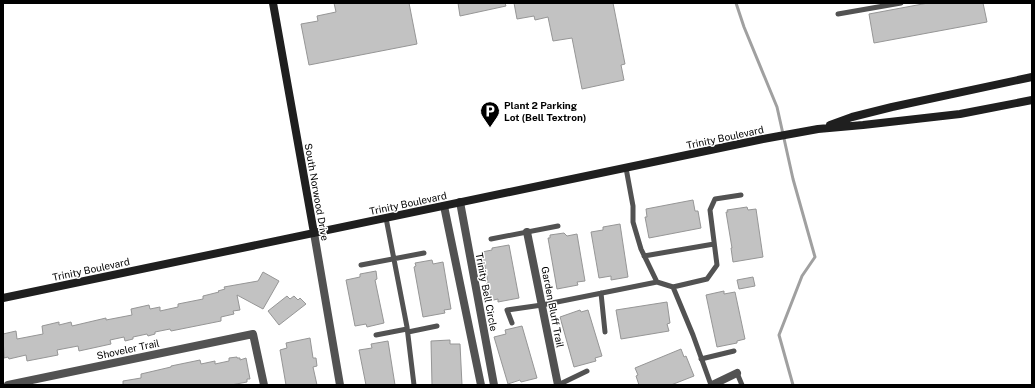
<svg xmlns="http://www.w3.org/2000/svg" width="1035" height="388" viewBox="0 0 1035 388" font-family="'Public Sans',sans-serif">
<rect width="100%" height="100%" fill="#fff"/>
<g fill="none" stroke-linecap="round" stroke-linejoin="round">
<!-- stream -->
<path stroke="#a0a0a0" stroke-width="3" d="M736,3L744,27L777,107L793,179L815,257L802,276L779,335L793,385"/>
</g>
<!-- building -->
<path fill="#c2c2c2" stroke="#969696" d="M334,3H409L417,44L309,65L301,24L318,21L317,16L336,12Z
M458,3H505L506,6L460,16Z
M514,3H613L625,64L621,65L624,80L582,89L572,38L553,41L548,17L535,20L534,16L517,19Z
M928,3H983L987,22L874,43L869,14Z
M693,200L695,211H698L701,228L649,238L645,217H647L646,209Z
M747,207L748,210L756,209L763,257L733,262L731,248H732L726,212H728L727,210Z
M620,224L628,277L611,280V276L599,278L591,232L603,230V227Z
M564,233L567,236L577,234L585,281L577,282L578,285L557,289L548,238H550V235Z
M509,245L519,298L498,302V299L489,301L486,284L488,283L482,252L492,250V248Z
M432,260L433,264L443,262L451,309L444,310L445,313L423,317L414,267L416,266L415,263Z
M376,271L377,279L375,280L384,323L367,327L366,324L355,326L346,280L360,277V274Z
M263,272L279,281L263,309L237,295L240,310L233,311L234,314L221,317V321L171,331L170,329L155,332V334L148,336L147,334L133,337V339L125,341L124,337L110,340L111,344L79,351L78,346L57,350L58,355L27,361L26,355L9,359L8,357L4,358L3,334L16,331L17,339L43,334L42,326L59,322V325L71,322L72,326L106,318V320L132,315L131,309L149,305L150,309L160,307V311L178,307V304L203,299V296L219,292L218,291L225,289L224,287L258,281Z
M753,277L755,286L739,289L737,280Z
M724,291V294L735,292L745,339L737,341V343L717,347L706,295Z
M287,296L290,299L294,296L298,300L300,298L306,304L279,325L268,311Z
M667,302L670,323L667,324L669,331L621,339L616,310Z
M580,310L581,312L588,310L602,356L595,358L596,361L574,367L560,317Z
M522,326L537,378L521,382L520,380L508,384L494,337L506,334L505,330Z
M310,338L313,358H316L317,366L313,367L317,385H286L280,350L287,348L286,343Z
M450,340V344H460L462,385H432L431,341Z
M388,341L395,385H366L359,350L372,348L371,344Z
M681,349L684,357L686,356L694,376L671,385H639L636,376L638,375L635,368Z
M237,357V358H240V360L246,358L250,379H247V382L231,385H123V381L141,378V374L171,367V366L200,360L201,364L215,361V364L229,361V358Z"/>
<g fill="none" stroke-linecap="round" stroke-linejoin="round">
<!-- lane -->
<path stroke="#525252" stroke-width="5" d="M838,14L901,3
M626,168L633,206V222L641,249L657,282
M386,218L407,327L414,385
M491,239L558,226
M644,256L714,244
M361,265L424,253
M673,287L693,335L711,385
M601,293L605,332
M512,323L507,310L542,305L657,282L673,287L707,279L717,265L710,210L715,199L741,195
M408,332L437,326
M376,335L407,329
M701,359L734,351
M737,373L742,385
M558,385L587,371"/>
<!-- street -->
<path stroke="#525252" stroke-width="8" d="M460,202L494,385
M444,206L481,385
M527,232L558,385
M314,233L340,385
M8,385L253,334L264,385
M712,385L737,373"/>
<!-- secondary -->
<path stroke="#1f1f1f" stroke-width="8" d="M273,3L314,233
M830,125L852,117L892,107L1032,77
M3,298L763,139L818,129L863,125L960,114L1032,100"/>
</g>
<!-- icons -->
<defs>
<symbol id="parking-pin" viewBox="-11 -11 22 30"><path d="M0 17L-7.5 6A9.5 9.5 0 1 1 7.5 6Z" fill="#000" stroke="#fff"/><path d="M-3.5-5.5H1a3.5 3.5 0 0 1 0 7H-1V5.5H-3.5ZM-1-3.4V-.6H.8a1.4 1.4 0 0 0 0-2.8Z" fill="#fff"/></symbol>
</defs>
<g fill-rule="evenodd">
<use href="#parking-pin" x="479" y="100" width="22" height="30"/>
</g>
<g text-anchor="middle" stroke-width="3" stroke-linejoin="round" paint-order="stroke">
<!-- poi labels -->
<g font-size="10" font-weight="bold" fill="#000" stroke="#fff" text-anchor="start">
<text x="504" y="109">Plant 2 Parking<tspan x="504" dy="12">Lot (Bell Textron)</tspan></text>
</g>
<!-- street labels -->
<g font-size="10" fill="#000" stroke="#fff">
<text transform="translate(725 137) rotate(-12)" y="4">Trinity Boulevard</text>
<text transform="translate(317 192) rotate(80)" y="4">South Norwood Drive</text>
<text transform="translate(408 203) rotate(-12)" y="4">Trinity Boulevard</text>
<text transform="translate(91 269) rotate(-12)" y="4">Trinity Boulevard</text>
<text transform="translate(487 292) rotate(79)" y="4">Trinity Bell Circle</text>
<text transform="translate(553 307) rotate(79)" y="4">Garden Bluff Trail</text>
<text transform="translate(128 349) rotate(-12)" y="4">Shoveler Trail</text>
</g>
</g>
<!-- border -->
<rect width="1035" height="388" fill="none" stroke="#000000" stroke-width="8"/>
</svg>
